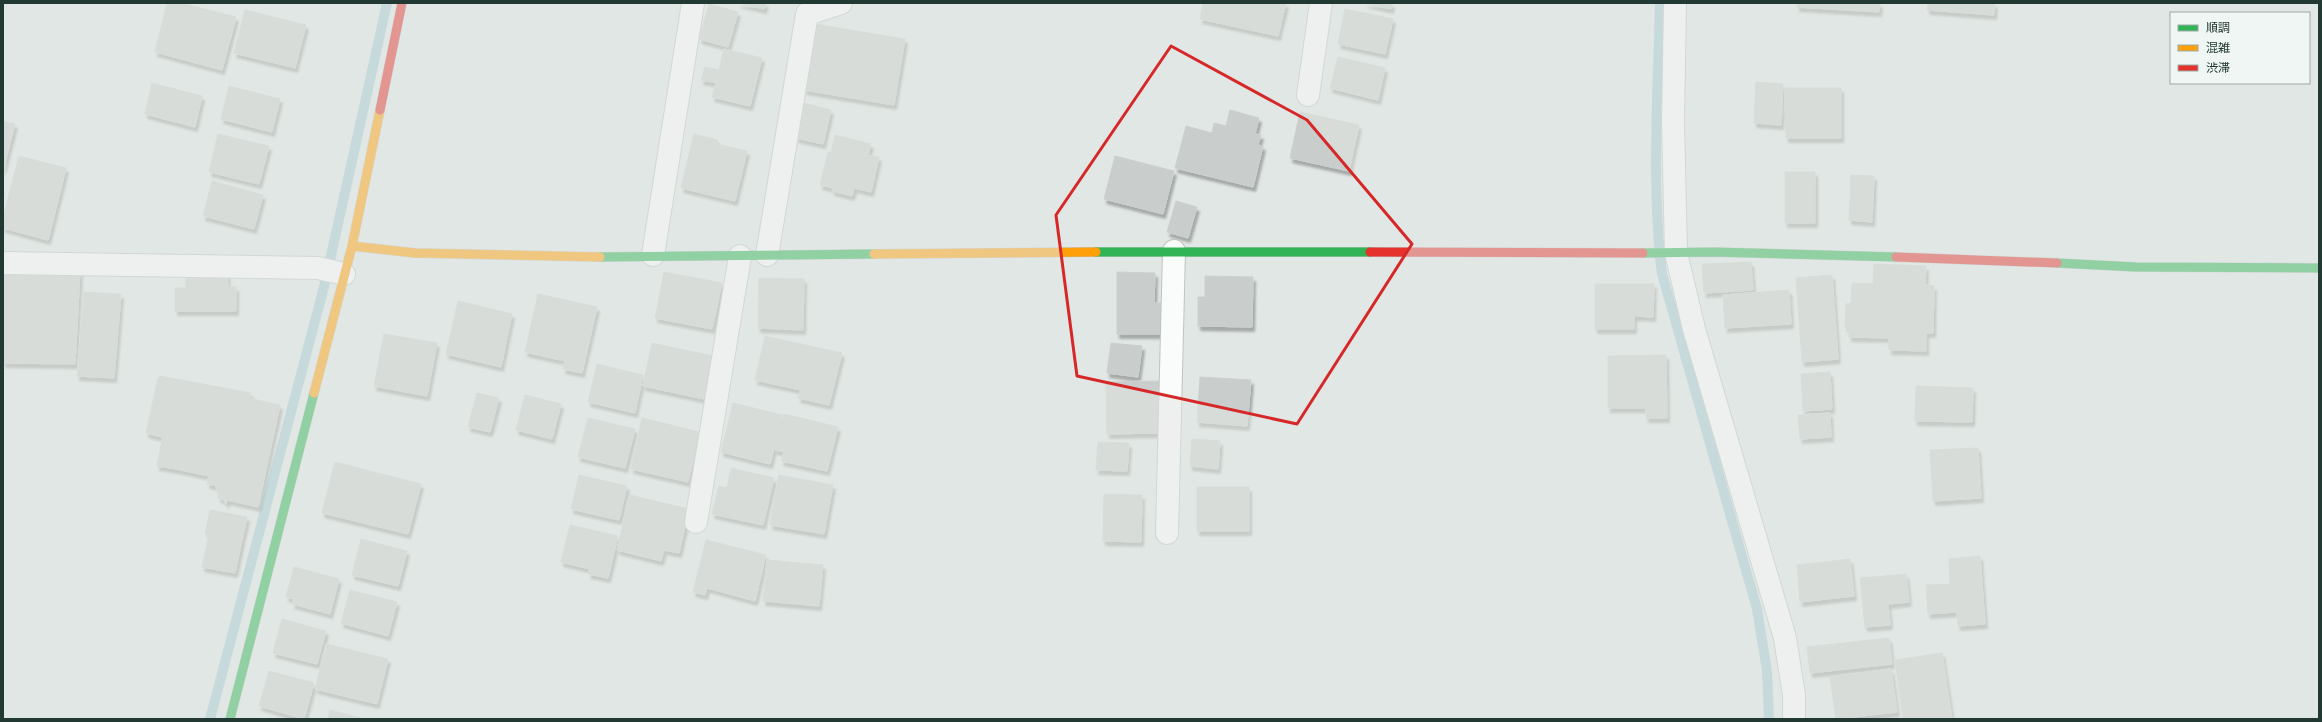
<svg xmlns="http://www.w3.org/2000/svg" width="2322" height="722" viewBox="0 0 2322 722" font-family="'Alegreya Sans','Noto Sans JP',sans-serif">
<defs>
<filter id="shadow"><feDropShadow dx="2.5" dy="4.5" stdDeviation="1" flood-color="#0004"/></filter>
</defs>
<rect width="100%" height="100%" fill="#e1e7e4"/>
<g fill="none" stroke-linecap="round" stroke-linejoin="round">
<!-- stream -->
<path stroke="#a4cad2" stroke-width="10" d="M1660,3C1658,93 1651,185 1662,274L1757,609L1767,671L1769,719
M210,719L324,287L387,3"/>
</g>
<!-- building -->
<path fill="#c9cecc" stroke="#cad0cd" filter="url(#shadow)" d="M167,3H181L236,17L222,70L155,52Z
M738,3H766L764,9Z
M1203,3H1286L1278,36L1200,19Z
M1365,3H1392L1391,9Z
M1797,3H1880L1879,12L1797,7Z
M1928,3H1995L1994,15L1927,10Z
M709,4L738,12L728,47L699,39Z
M1345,9L1393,19L1385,54L1338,44Z
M245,10L306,25L295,68L234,53Z
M815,24L905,39L894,105L804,90Z
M724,49L762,58L750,106L712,97L716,83L701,80L705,67L719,70Z
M1338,57L1385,68L1378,100L1330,88Z
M1756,82L1783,84L1781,125L1754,123Z
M152,83L202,96L195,127L145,114Z
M229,86L280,99L272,132L221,119Z
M1785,88H1841V138H1786Z
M804,103L831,110L823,144L796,138Z
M1230,110L1259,118L1255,134L1261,135L1258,145L1263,146L1253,187L1175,168L1186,126L1212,133L1214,123L1226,126Z
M1300,112L1359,125L1349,171L1290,158Z
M3,121L15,124L3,170Z
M218,134L269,146L259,184L209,172Z
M694,134L718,140L717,144L747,151L735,201L681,188Z
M835,135L871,144L868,155L879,157L871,192L854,188L852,196L832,191L833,188L820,185L828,152L831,153Z
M19,156L66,168L48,240L3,228V218Z
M1115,156L1174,171L1163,214L1104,199Z
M1785,172H1815V223H1785Z
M1851,175L1874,176L1872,222L1849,220Z
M212,181L263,195L254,229L203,216Z
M1176,201L1197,207L1188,238L1167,232Z
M1751,262L1753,290L1704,293L1702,264Z
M1874,264L1926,266L1925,285L1934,286L1933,333H1926V351L1889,350V338L1849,337V328L1845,327L1846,304L1851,303L1852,283L1873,284Z
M80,270L75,364L3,363V271Z
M664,272L722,283L712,329L655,318Z
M1117,272L1155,273L1154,303H1161L1160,334H1117Z
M186,273L227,274L228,287H236V311H175V288H186Z
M1832,275L1838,359L1802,362L1796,278Z
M1205,276L1253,277L1252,327L1198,326V297H1205Z
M759,278L804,279L803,330L758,328Z
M1595,284H1654L1653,317L1634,316V329H1595Z
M1789,290L1791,324L1725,328L1723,295Z
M84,292L121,294L114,378L77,376Z
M538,294L597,307L582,373L563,369L565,361L525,352Z
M458,301L512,314L501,367L446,354Z
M384,334L437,343L427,396L374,386Z
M765,336L842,353L829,405L798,398L801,390L755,380Z
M652,343L713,356L704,399L643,386Z
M1111,343L1142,346L1138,377L1107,373Z
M1666,355L1667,418H1646V408H1608V356Z
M597,364L643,375L635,413L588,402Z
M1830,372L1832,409L1803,411L1801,374Z
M160,376L251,393L226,504L208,474L157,466L166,438L149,434Z
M1200,377L1251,380L1247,426L1197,422Z
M158,378L280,405L258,507L218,498L220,486L207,484L209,476L157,465L163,436L146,433Z
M1161,381L1162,433L1107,434L1106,382Z
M1916,386L1973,388L1972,422L1915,421Z
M477,393L499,398L490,432L468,427Z
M525,395L561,404L552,439L516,430Z
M733,403L782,415L770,464L721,452Z
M1830,413L1831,437L1800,439L1798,415Z
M784,414L838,427L827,471L781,461L784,452L775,450Z
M588,418L635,429L625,468L578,457Z
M642,418L700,432L688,482L631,469Z
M1192,439L1220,441L1218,469L1190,466Z
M1098,442L1129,443L1127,471L1096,470Z
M1978,448L1981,498L1933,501L1930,450Z
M335,462L421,484L408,534L322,513Z
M731,468L774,478L763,525L712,514L719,486L727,488Z
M579,475L627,486L619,520L571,509Z
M779,475L833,485L824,534L770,525Z
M1197,487H1249V531H1197Z
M1104,494L1142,495L1141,542L1103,541Z
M630,495L689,509L679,553L664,550L661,561L617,550Z
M210,510L247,517L235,573L202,567L209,535L205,534Z
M570,525L618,536L608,578L588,574L590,569L561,562Z
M361,539L407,551L398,586L352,575Z
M706,540L766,555L755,601L707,588L705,595L693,592Z
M1980,556L1985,624L1958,626L1957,612L1928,614L1926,585L1950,584L1949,559Z
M1850,559L1854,596L1800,602L1797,565Z
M767,560L823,565L819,606L763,601Z
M294,567L339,579L330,614L292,604L294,599L286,597Z
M1906,574L1909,602L1888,604L1890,625L1865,627L1860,578Z
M350,590L397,602L388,636L341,623Z
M282,619L326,631L317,664L273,653Z
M1889,638L1892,664L1810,673L1807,647Z
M326,644L388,659L377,704L315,689Z
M1942,653L1952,719H1903L1895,660Z
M1891,669L1897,712L1836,719L1830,677Z
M269,671L314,683L304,719L259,706Z
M330,710L364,719H328Z"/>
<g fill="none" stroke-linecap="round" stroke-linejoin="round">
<defs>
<path id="street" d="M1675,3L1673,122L1676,253L1694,329L1785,638L1794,695V719
M1308,95L1321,3
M653,255L693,3
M767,255L807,14L841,3
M3,263L318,268L344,274
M696,522L740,256
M1167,533L1174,251"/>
<path id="fast" d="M1096,252H1370
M1643,253L1714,252L1896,257
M600,257L874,254
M2057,263L2136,267L2319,268
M230,719L314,393"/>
<path id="slow" d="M352,246L415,253L600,257
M874,254L1096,252
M314,393L352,246L380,110"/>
<path id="jam" d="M380,110L402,3
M1370,252L1643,253
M1896,257L2057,263"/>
</defs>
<!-- street casing -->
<use href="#street" stroke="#bec4c1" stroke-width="24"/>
<!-- fast casing -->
<use href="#fast" stroke="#bec4c2" stroke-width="10"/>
<!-- slow casing -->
<use href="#slow" stroke="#bec4c2" stroke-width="10"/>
<!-- jam casing -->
<use href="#jam" stroke="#bec4c2" stroke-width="10"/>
<!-- street -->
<use href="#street" stroke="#fafbfb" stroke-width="22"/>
<!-- fast -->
<use href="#fast" stroke="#30b455" stroke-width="9"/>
<!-- slow -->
<use href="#slow" stroke="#ff9f0a" stroke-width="9"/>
<!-- jam -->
<use href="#jam" stroke="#e5322d" stroke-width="9"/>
</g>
<!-- marked area -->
<path d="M0 0H2322V722H0ZM1171,46L1307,120L1412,244L1297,424L1077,376L1056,215Z" fill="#e1e7e4" fill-opacity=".55" fill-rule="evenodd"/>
<path fill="none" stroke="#d62828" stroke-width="3" stroke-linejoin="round" d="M1171,46L1307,120L1412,244L1297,424L1077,376L1056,215Z"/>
<!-- border -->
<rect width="2322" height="722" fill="none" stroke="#223833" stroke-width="8"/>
<!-- legend -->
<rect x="2170" y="12" width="140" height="72" fill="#eff6f3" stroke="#9daaa6"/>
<rect x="2178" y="25" width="20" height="6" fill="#30b455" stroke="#9daaa6"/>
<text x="2206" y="32" font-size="12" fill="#223833">順調</text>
<rect x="2178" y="45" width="20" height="6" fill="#ff9f0a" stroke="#9daaa6"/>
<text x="2206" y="52" font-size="12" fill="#223833">混雑</text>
<rect x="2178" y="65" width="20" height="6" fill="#e5322d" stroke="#9daaa6"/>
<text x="2206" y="72" font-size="12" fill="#223833">渋滞</text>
</svg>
